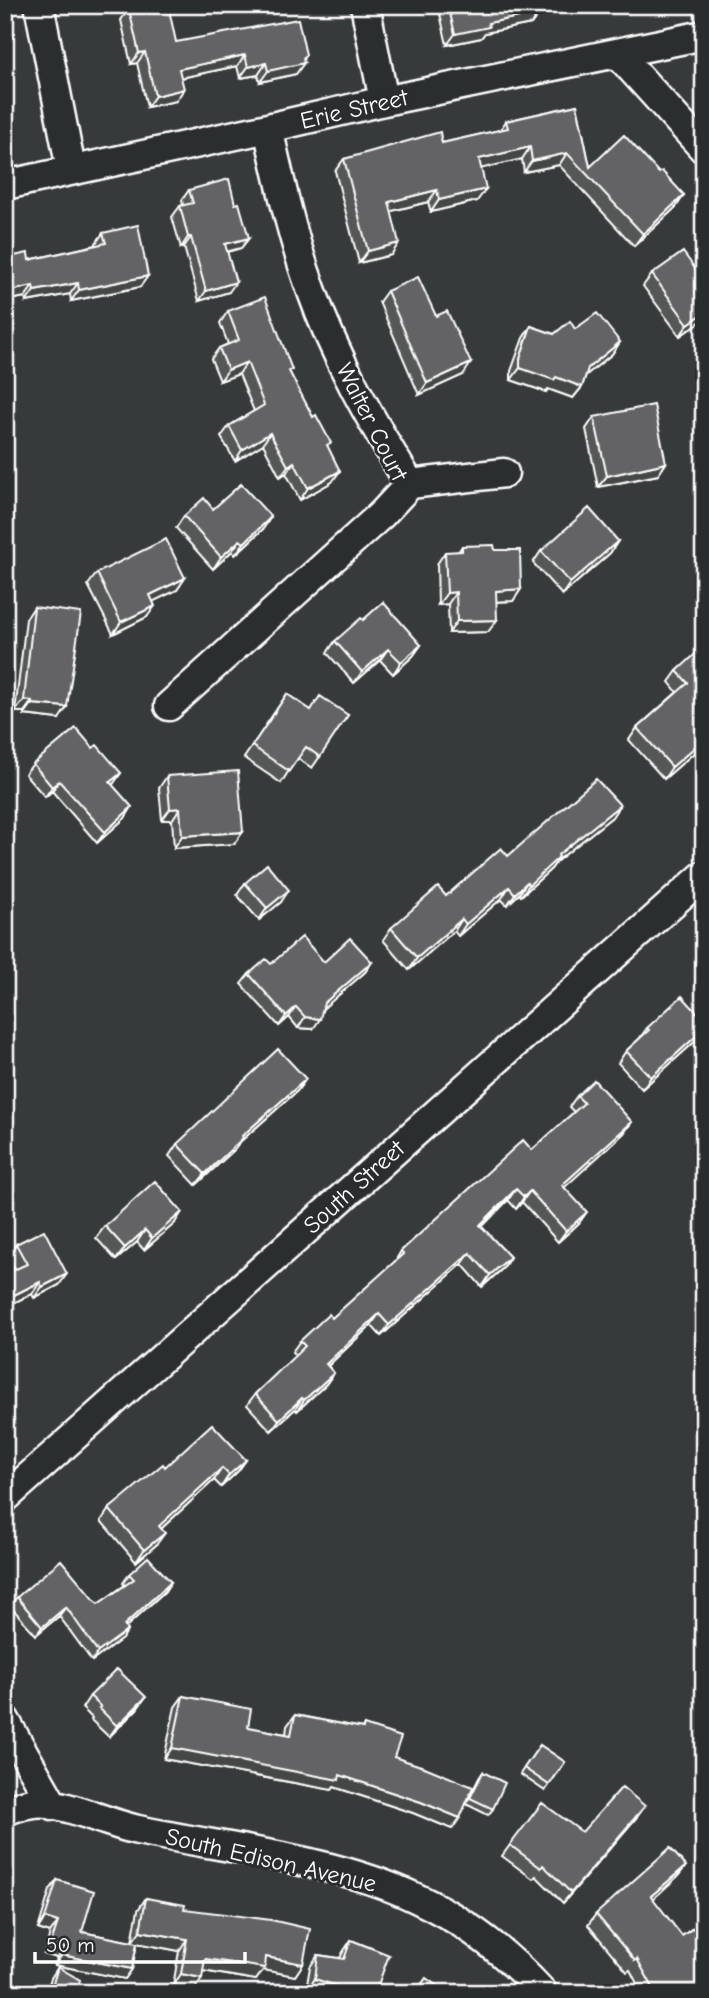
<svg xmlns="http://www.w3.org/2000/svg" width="709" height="1998" viewBox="0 0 709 1998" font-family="'Comic Neue',sans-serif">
<rect width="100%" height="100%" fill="#373a3b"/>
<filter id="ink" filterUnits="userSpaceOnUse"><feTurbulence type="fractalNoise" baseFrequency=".0143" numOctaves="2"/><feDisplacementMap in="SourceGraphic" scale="14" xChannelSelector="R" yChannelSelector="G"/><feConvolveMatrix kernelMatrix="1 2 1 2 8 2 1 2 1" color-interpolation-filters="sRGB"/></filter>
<g filter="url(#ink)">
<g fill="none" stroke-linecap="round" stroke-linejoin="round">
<defs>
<path id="minor" d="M39,5L71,169
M365,5L384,101
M618,54L704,149
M5,185L268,128L384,101L704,35
M410,484L504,473
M169,706L382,514L410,484C372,422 335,358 311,289C292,237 280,182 268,128
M5,1498L704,875
M5,1720L53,1805
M5,1811C18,1806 32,1801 46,1803C78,1808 107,1823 138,1830C228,1849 334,1859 416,1898C466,1921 506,1952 543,1993"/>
</defs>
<!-- minor casing -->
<use href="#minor" stroke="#fff" stroke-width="33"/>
<!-- minor -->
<use href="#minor" stroke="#2a2d2e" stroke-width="28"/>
</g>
<!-- wall -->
<path fill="#555657" stroke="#fff" stroke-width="2" d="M438,5H537L539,13L531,24L485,33L481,38L447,45Z
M129,9L176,42L303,59L296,74L260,82L258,75L240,78L237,66L181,78L176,101L147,107L137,63L131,64L121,20Z
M577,105L590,167L659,173L684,195L676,207L634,246L559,165L524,172L522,159L481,168L477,201L431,212L428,202L391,211V255L359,263L335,171L344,159L442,143L500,130L506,121Z
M189,190L235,204L249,238L241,248L227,252L229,292L199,301L184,247L181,248L172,217L180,206L183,205L182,200Z
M103,233L140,287L71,301L70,294L26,302L25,297L5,301V258L29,260L96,245V243Z
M652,274H699L704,319L680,336L643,286Z
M387,291L463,375L419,395L379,302Z
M228,311L290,373L328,447L332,482L300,500L286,473L280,477L263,444L235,461L221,437L229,426L254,411L239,374L220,381L211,359L219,348L228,344L220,323Z
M531,326L554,334L575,329L620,342L612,354L586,375L582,387L573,398L548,389L546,392L511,380V371L523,338Z
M594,417L666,463L658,475L598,487L586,429Z
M213,509L263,529L235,555L232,551L213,569L176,528L184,516Z
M618,541L610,553L562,595L533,563L541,551Z
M462,546L495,550L521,589L513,601L496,602L488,632L449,633L448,604L438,605L437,564L445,552H458Z
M97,573L185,578L177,590L153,601L147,617L113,634L88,585Z
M34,607L59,719L24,715V712H15L26,619Z
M335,641L421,645L413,656L393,674L380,660L354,683L327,653Z
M704,648L700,737L695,752L664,779L629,740L637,728L677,692L669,682L677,671Z
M287,694L310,710L348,715L312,768L297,758L281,783L244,758Z
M93,748L121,773L112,785L125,818L97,843L52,791L45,797L25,774L33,764Z
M167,776L234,844L174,848L172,820H162L159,788Z
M612,817L557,861L551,869L521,896L519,894L507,905L501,899L458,936L454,931L409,970L383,940L391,928L446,896L508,856Z
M245,883L281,902L259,920L237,895Z
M324,962H372L365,972L323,1008L313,1029L298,1028L289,1017L279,1026L241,984L249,974L271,964Z
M704,965V984L701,970Z
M647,1028L700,1037L642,1089L618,1063L626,1051L639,1039Z
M306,1079L297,1091L241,1141L235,1149L196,1185L169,1156L177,1144Z
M577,1096L624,1133L564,1187L579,1223L558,1242L522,1202L516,1209L508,1200L482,1227L510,1257L503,1268L482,1287L462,1264L381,1336L371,1325L328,1366L334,1373L326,1384L297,1411L295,1409L271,1431L247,1405L255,1394L296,1356L292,1352L300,1341L332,1318L394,1263L401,1251L532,1150L574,1112L569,1107Z
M174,1224L144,1250L137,1242L116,1260L96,1238L105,1226Z
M16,1244L59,1285L34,1298L32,1294L5,1307V1274L15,1269L8,1256Z
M246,1460L238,1471L221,1487L214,1480L161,1529L156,1545L136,1562L101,1521L109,1509L165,1467Z
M129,1574L171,1582L165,1591L126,1627L122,1639L92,1661L59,1616L36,1635L10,1606L17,1597L98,1604L125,1585L123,1583Z
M90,1696L137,1709L109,1737L91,1720L92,1718L82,1708Z
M183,1696L248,1727L286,1734L287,1726L295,1715L362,1728L364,1725L394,1757L452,1829L413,1813L334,1787L332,1790L164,1759L175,1707Z
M540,1745L565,1762L545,1791L520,1774Z
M483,1772L493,1809L488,1815L466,1804L479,1778Z
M645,1806L637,1817L563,1903L536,1876L533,1879L502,1856L510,1845L582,1832Z
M686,1866L678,1876L653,1899L682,1936L704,1920V1956L698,1960L704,1993H642L630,1970L627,1972L588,1925L596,1914Z
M57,1880L82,1932L132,1942L138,1910L146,1898L184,1909L303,1964L295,1976L263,1970L256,1980L203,1971L194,1990L173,1986L179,1951L137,1943L132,1969L125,1979L55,1965L57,1958L44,1954L50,1933L38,1929L50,1890Z
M351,1940L389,1955L306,1990L310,1967L318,1955L340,1958L343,1952Z
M58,1967L76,1993H20L25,1986L46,1993L51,1978Z"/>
<!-- shaded-wall -->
<path fill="#454647" stroke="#fff" stroke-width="2" d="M539,13L531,24L485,33L481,38L447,45L455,34L488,23Z
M145,52L137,63L131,64L139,53Z
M245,55L237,66L171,80L179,69Z
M306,55L299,64L304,63L296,74L260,82L268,71L303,58Z
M266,63L258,75L240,78L248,67Z
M184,89L176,101L147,107L155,96Z
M530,147L522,159L471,171L479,159Z
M567,153L559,165L524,172L532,161Z
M486,189L477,201L431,212L439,200Z
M437,190L428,202L380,214L389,202Z
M684,195L676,207L634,246L643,234Z
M188,237H191L184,247L181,248Z
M249,238L241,248L218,254L225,244Z
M399,243L391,255L359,263L368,251Z
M148,276L140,287L71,301L79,290Z
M236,282L229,292L199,301L206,291Z
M78,283L70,294L26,302L34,291Z
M33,286L25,297L5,301V292Z
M704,313V319L680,336L688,324Z
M620,342L612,354L580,380L588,368Z
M247,362L239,374L220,381L228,370Z
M471,363L463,375L419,395L427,383Z
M520,368L556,377L582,387L573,398L548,389L546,392L511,380Z
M270,433L263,444L235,461L242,450Z
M294,462L286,473L280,477L288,466Z
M666,463L658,475L598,487L607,476Z
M340,471L332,482L300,500L308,488Z
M271,517L263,529L235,555L244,543Z
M240,540L232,551L213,569L221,557Z
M618,541L610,553L562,595L570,583Z
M185,578L177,590L142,607L150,595Z
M521,589L513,601L488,602L496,591Z
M456,592L448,604L438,605L447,593Z
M155,606L147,617L113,634L121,622Z
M497,620L488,632L449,633L457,621Z
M421,645L413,656L393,674L401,662Z
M388,649L380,660L354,683L362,672Z
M24,700L32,701L24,712H15Z
M32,704L67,707L59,719L24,715Z
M703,740L695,752L664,779L672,767Z
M121,773L114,783L103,793L110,782Z
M59,781L52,791L45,797L52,787Z
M620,805L612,817L557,861L551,869L521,896L529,885L558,855Z
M132,807L125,818L97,843L105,832Z
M180,808L172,820H162L170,809Z
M243,832L234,844L174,848L182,836Z
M527,882L519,894L507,905L515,894Z
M509,887L501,899L458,936L466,924Z
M289,890L281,902L259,920L267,908Z
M462,919L454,931L409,970L417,958Z
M372,962L365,972L317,1014L324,1003Z
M296,1007L289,1017L279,1026L286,1016Z
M305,1017L320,1019L313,1029L298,1028Z
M704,1029V1031L700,1037L642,1089L651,1077Z
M306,1079L297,1091L241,1141L235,1149L196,1185L205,1174L242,1136Z
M632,1122L624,1133L555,1196L562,1185Z
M516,1189L508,1200L472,1236L480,1225Z
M530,1191L522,1202L516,1209L524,1197Z
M182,1212L174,1224L144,1250L152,1238Z
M587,1212L579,1223L558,1242L566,1231Z
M145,1230L137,1242L116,1260L125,1248Z
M470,1253L462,1264L381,1336L389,1325Z
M510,1257L503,1268L482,1287L490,1275Z
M67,1274L59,1285L34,1298L42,1287Z
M40,1282L32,1294L5,1307V1304L10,1297Z
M379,1314L371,1325L318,1375L326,1364Z
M334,1373L326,1384L297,1411L304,1400Z
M302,1398L295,1409L271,1431L279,1420Z
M246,1460L238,1471L221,1487L229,1475Z
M222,1468L214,1480L151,1538L159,1526Z
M165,1533L156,1545L136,1562L144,1550Z
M171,1582L165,1591L118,1634L124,1625Z
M66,1607L59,1616L36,1635L42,1627Z
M128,1630L122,1639L92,1661L98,1652Z
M146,1697L137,1709L109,1737L117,1726Z
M172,1748L340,1775L421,1802L460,1818L452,1829L413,1813L334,1787L332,1790L164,1759Z
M645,1806L637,1817L563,1903L571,1893Z
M686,1866L678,1876L644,1907L651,1896Z
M45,1918L58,1922L50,1933L38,1929Z
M140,1931L187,1939L179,1951L132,1942Z
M51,1943L65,1948L57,1958L44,1954Z
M704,1950V1956L688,1967L696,1956Z
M62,1955L132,1969L125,1979L55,1965Z
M266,1957L303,1964L295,1976L263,1970L256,1980L197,1970L205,1959Z
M181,1974L202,1978L194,1990L173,1986Z
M315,1979L358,1993H314L306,1990Z"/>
<!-- building -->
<path fill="#636465" stroke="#fff" stroke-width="2" d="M144,5H168L176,42L298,19L306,55L303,58L304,63L268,71L266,63L248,67L245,55L179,69L184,89L155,96L145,52L139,53L129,9Z
M448,5H537L539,13L488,23L489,27L455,34Z
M577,105L590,167L624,135L659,173L662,171L684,195L643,234L567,153L532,161L530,147L479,159L486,189L439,200L437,190L389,202L399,243L368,251L344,159L440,132L442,143L508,128L506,121Z
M229,179L235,204L239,203L249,238L225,244L236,282L206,291L191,237H188L180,206L193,203L189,190Z
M138,225L148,276L79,290L78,283L34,291L33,286L5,292V258L28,253L29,260L106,243L103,233Z
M683,252L699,274L703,270L704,271V313L688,324L652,274Z
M418,277L436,316L447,311L471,363L427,383L387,291Z
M265,297L292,370L289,371L313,417L316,415L331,443L327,445L340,471L308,488L294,462L288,466L270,433L242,450L229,426L264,405L247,362L228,370L219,348L239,340L228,311Z
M597,313L620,342L588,368L582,387L556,377L554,380L520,368V359L531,326L554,334L570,321L575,329Z
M654,405L666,463L607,476L594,417Z
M241,484L271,517L244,543L240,540L221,557L184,516L204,498L213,509Z
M589,508L618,541L570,583L541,551Z
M166,539L185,578L150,595L155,606L121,622L97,573Z
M494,545L495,550H520L521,589L496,591L497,620L457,621L456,592L447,593L445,552L462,551V546Z
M383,602L421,645L401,662L388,649L362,672L335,641L361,618L363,620Z
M34,607L81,613L67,707L32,704V701L24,700Z
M703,647L704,729L698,734L703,740L672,767L637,728L688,683L677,671Z
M287,694L311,710L320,696L348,715L320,757L306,747L289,771L252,746Z
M76,728L93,748L97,745L121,773L110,782L132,807L105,832L59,781L52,787L33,764Z
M238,771L243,832L182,836L180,808L170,809L167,776Z
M596,779L620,805L558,855L559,857L529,885L527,882L515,894L509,887L466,924L462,919L417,958L391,928L438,887L446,896L501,848L508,856Z
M267,864L289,890L267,908L245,883Z
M302,937L324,962L350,938L372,962L324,1003L320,1019L305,1017L296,1007L286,1016L249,974L266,959L271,964Z
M682,996L704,1020V1029L651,1077L626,1051L649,1030L647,1028Z
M278,1049L306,1079L242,1136L243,1138L205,1174L177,1144Z
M594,1080L632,1122L562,1185L587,1212L566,1231L530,1191L524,1197L516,1189L480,1225L510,1257L490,1275L470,1253L389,1325L379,1314L326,1364L334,1373L304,1400L302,1398L279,1420L255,1394L305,1346L300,1341L329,1314L332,1318L403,1254L401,1251L523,1140L532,1150L584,1103L577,1096Z
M155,1181L182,1212L152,1238L145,1230L125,1248L105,1226Z
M44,1230L67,1274L42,1287L40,1282L10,1297L5,1289V1274L27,1264L16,1244Z
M212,1424L246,1460L229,1475L222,1468L159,1526L165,1533L144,1550L109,1509L163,1464L165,1467Z
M148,1557L171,1582L124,1625L128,1630L98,1652L66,1607L42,1627L17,1597L61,1560L98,1604L134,1579L129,1574Z
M117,1669L146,1697L117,1726L99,1708L101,1707L90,1696Z
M183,1696L251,1709L248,1727L291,1735L295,1715L363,1728L364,1725L401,1737L394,1757L427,1768L473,1787L460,1818L421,1802L340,1775L339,1780L172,1748Z
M540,1745L565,1762L549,1785L524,1768Z
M483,1772L505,1783L493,1809L470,1798Z
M622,1787L645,1806L571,1893L543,1865L541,1868L510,1845L542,1803L582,1832Z
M670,1848L686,1866L651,1896L682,1936L704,1920V1950L696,1956L704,1970V1993H656L637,1959L635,1961L596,1914Z
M57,1880L94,1891L82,1932L137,1943L132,1969L62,1955L65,1948L51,1943L58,1922L45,1918Z
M146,1898L185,1905L184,1909L271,1920L310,1929L303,1964L266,1957L265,1968L205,1959L202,1978L181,1974L187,1939L140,1931Z
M351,1940L389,1955L375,1993H358L315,1979L318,1955L344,1959Z
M58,1967L80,1980L76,1993H50Z
M426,1978L447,1993H415Z
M25,1986L46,1993H23Z"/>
</g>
<g text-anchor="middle" stroke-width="6" stroke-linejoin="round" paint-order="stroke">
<!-- street labels -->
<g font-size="24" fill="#fff" stroke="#2a2d2e">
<text transform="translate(354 109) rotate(-13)" y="8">Erie Street</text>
<text transform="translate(372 422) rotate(63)" y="8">Walter Court</text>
<text transform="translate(354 1187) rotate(-42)" y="8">South Street</text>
<text transform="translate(271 1860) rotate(13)" y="8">South Edison Avenue</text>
</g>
</g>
<!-- margin -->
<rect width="709" height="1998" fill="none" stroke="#2a2d2e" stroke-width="28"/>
<rect x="14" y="14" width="681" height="1970" fill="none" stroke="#fff" stroke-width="2.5" filter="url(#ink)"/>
<!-- scale -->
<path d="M35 1952v10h210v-10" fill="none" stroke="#ffffff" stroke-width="3.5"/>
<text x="46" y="1952" font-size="21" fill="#ffffff" stroke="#2a2d2e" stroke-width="5" paint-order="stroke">50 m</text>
</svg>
